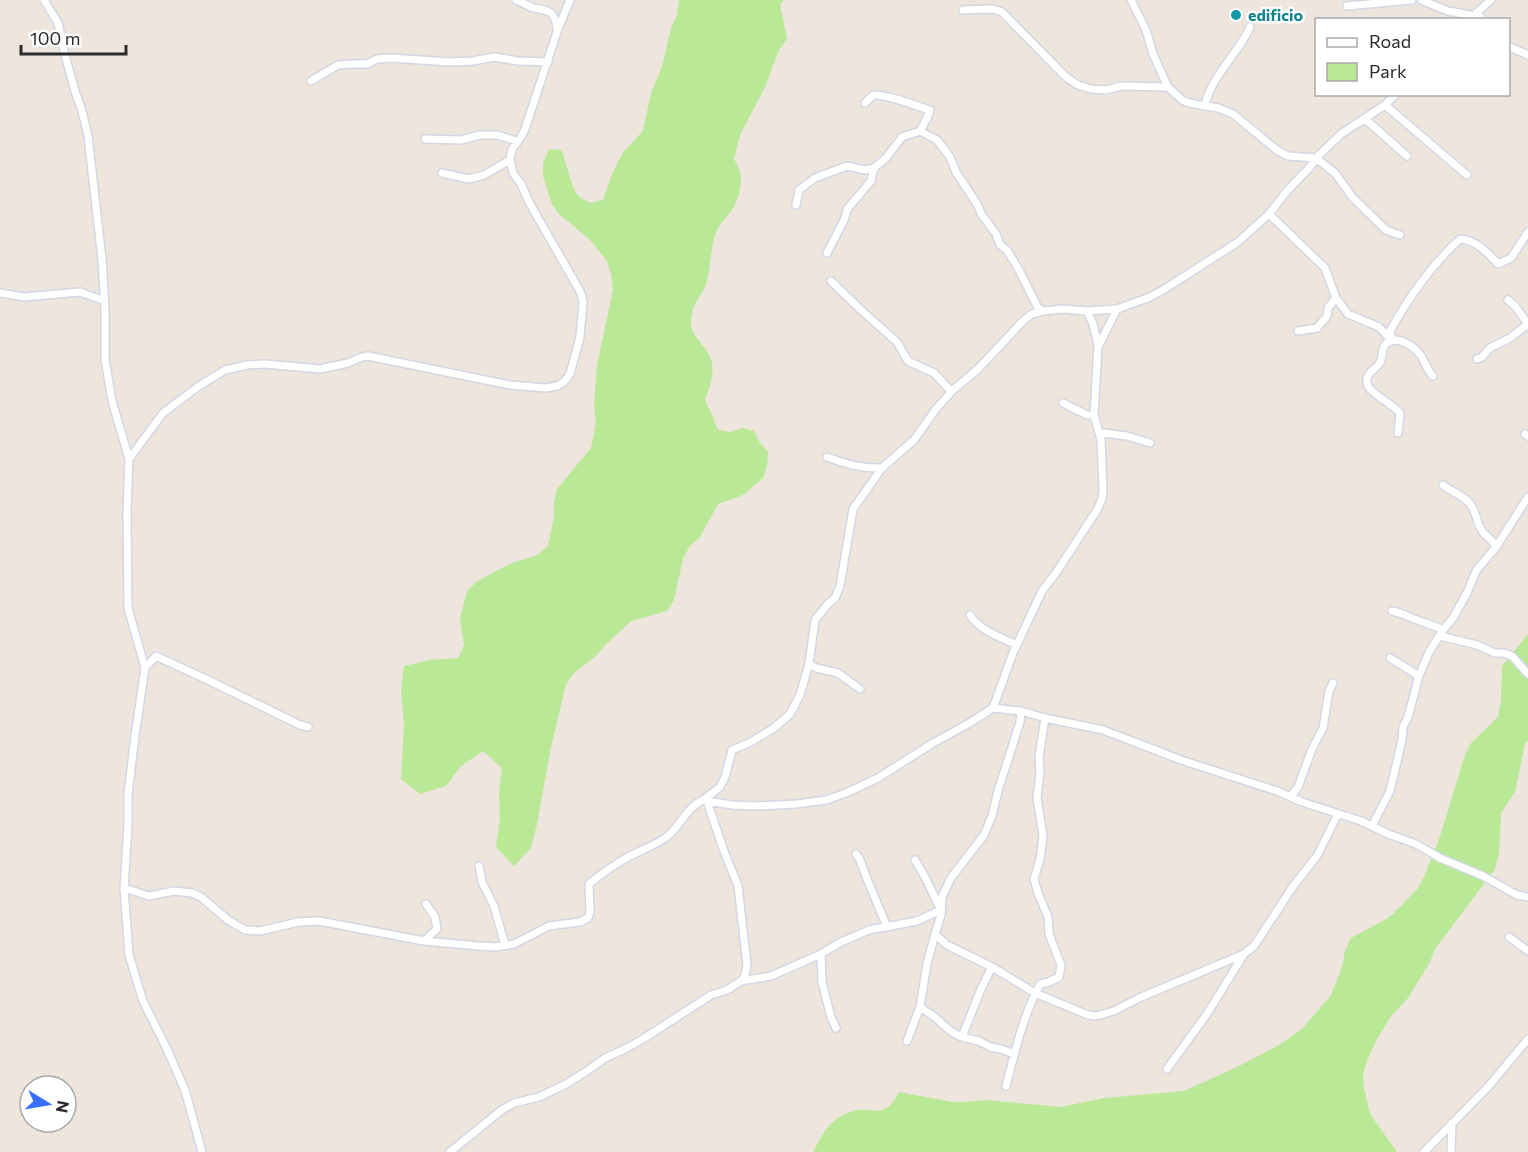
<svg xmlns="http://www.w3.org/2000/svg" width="1528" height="1152" viewBox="0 0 1528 1152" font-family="Commissioner,sans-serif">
<rect width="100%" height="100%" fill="#eee5dd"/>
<!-- green -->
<path fill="#b9e896" d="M679,0H784L780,4L787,39L779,50L765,87L740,135L734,159C736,163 739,167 740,172C743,185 738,201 731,211C726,218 721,222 717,230C710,247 711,267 706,284C703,293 696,300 693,309C685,336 703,339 711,359C715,372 710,387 705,399L718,430L730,432L742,428L754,431L760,443L768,452L767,466L763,478L743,495L718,504L700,537L690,546L683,558L674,600L667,611L631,621L604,646L596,656L574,673L566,684L551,747L537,824L531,848L514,866L496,847L500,819L499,793L502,768L483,751L461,766L446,786L420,794L401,779L404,724L401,691L404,666L430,660L458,658L464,645L460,619L467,591L476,582L500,569L512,563L538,555L548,546L554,517V503L557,489L591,448L596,422L594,406L597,365L613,290L611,274L607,261L590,240L559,214L552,204L543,176V163L549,149L561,150C567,162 570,186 578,195C581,199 587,201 591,203L603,200L612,174L618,162L624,151L643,131L651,93L662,67L671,28L677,15Z
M1528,634V740L1525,744L1515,792L1501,813L1499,853L1495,869L1435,949L1430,962L1408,998L1391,1016L1377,1039L1366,1063L1363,1076L1364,1088L1370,1114L1397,1152H813C823,1135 827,1122 847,1113C871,1102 883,1125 899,1092L952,1102H966L986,1100L1060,1107L1105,1098L1184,1091L1237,1067L1279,1045L1303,1028L1331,995L1342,967L1345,951L1351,938L1388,918L1399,908L1418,888L1425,875L1440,836L1465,755L1471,743L1498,717L1501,701L1502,666Z"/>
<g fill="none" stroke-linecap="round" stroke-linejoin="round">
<defs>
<path id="minor" d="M44,0L58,23L65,55L75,91L82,111L88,136L102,259L105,309V359L112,401L129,459L127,512L128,608L145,668L135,736L128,794V825L124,888L129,955L143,1001L166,1047L185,1090L202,1152
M516,0C522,2 528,6 534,8C549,11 554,10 557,28
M1131,0L1146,30L1153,54L1168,87L1182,100L1189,103L1218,108L1233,114L1278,151L1288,156L1316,158L1335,173L1353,198L1386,230L1400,235
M1421,0L1448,11L1481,17L1483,20
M1347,6L1412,0
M963,10L993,9L1002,12L1066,77L1078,85L1091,89L1106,90L1121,86L1168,87
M1473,16L1491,0
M1508,46L1528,55
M311,81L338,65L354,64H367L377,59L391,58L450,62L473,61L494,57L518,61L548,62
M865,103L873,95C891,95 912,105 930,110L927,118L920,131
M1385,105L1467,175
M1205,106C1211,75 1238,55 1250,27
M1365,119L1407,156
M425,139L461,140L480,135H497L517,141
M442,173L469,179L484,175L510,160
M796,205L799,190L815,178L847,166L865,170L874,168L886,158L902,137L920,131L937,140L950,157L956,172L977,204L982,215L996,234L1000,245L1007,250L1019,270L1037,306L1039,309L1043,311
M1269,214L1325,268L1336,298L1348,314L1379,327L1390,339
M827,253L844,220L848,208L871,181L874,168
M831,281L861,310L897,342L908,361L934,373L948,388L953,390
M0,293L24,297L80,292L105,301
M1508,300L1515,306L1528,324
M1087,311L1093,324L1098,345
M1298,331L1317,328L1327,316L1328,308L1336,298
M1392,340L1390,331C1407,300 1433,263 1460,239C1476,240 1488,253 1498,264L1511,258L1528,232
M1477,359L1482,357L1490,348L1510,338L1528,324
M1063,403L1087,415H1094
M1398,433L1400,413C1393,404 1371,394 1368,386C1363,374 1375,370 1380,363C1383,358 1381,350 1385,345C1395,333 1414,346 1421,356C1425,362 1427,370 1433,376
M1525,434L1528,436
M1101,440V436L1104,433L1127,436L1150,443
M827,457C845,464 863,469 882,468
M129,459L163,413L199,386L225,370L247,365L265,364L320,369L348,363L362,357L368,356L510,385L546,388L557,386L564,382L570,374L580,337L583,302L581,293L530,204L521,184L513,173L510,160L512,149L521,137L525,129L558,29L570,0
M1443,485C1451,492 1464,495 1471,505C1477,513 1476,524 1483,532C1487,538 1493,539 1496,547
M1392,611C1403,613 1410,618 1420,621C1428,624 1435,626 1443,630
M970,615C979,630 1002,638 1017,645
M1440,636L1477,645L1495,653H1504L1512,656L1528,674
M1390,658L1419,676
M809,664L816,668L838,673L860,689
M145,668L156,656L210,681L300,725L308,727
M993,708L1021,711L1045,718L1103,730L1184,761L1277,791L1302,802L1361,821L1388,834L1416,844L1440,858L1483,876L1517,895L1528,897
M1021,711L1020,722L998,791L992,816L984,835L951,878L942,897L941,915L935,934L947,945L992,967L1035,993L1088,1015L1096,1016L1114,1011L1139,998L1244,954
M1291,796L1298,787L1312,749L1323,728L1329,691L1333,683
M707,801L732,805L755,806L796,804L826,800L846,793L878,778L933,743L968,724L993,708L1013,653L1042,591L1056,573L1097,510L1102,499L1103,491L1101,440L1094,415L1098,347L1117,309
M1372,826L1390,791L1402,740L1403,727L1408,717L1419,676L1429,652L1443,630L1453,618L1467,593L1476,571L1496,547L1528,497
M856,854L860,860L867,879L887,927
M479,866L482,882L494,906L505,945
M124,888L149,896L174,891L192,893L201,897L228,920L245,930L260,931L298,922L319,921L424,941L479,946L496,947L514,944L549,926L580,922L588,918L590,912L589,884C601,874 614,865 628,857C642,849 658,845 670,834C681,824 688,806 703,800
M1509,937L1528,951
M424,941L437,929L435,917L426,904
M821,954L822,982L831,1017L836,1028
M741,981L771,976L821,954L841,942L869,930L917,921L941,910L925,877L915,860
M920,1007C925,1011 932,1014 937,1019C946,1027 951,1033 962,1037L981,989L992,967
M962,1037L979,1041L990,1047L1001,1049L1014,1054
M907,1041L920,1007L927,964L935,934
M1167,1069L1207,1014L1244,954L1254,946L1294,885L1317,856L1338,814
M1006,1086C1015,1052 1023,1016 1040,984L1049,982L1059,977L1061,965L1049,934L1048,917L1038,893L1034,879L1040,859L1043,836L1037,798L1040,773L1039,757L1045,718
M450,1152L503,1109L514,1103L539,1097L566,1084L587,1071L605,1058L625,1049L643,1039L711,995L727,990L741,981L745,976L747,965L738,886L724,851L707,801L703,800L720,787L725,777L732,750L749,743L774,728L790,714L800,695L809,664L815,620L828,604L835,598L840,586L853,509L882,468L914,440L936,409L953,390L978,369L1023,321L1032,314L1043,311L1063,309L1087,311L1117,309L1150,297L1163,290L1238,242L1269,214L1287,191L1310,167L1316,158L1341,134L1385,105L1396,94
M1424,1152L1488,1087L1528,1039
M1451,1152L1452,1123"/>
</defs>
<!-- minor casing -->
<use href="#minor" stroke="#d2d7e5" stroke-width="10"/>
<!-- minor -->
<use href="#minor" stroke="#fff" stroke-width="7"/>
</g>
<!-- markers -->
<circle fill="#0f9aa8" stroke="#fff" stroke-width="2" cx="1236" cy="15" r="6"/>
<g text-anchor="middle" stroke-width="5" stroke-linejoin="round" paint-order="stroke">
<!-- culture labels -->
<g font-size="16" font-weight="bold" fill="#0d838f" stroke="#fff" text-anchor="start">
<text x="1248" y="21">edificio</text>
</g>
</g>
<!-- legend -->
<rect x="1315" y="18" width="195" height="78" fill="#ffffff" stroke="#aaaaaa" stroke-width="1.5"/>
<rect x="1327" y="38" width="30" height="9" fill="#ffffff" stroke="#aaaaaa" stroke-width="1.5"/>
<text x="1369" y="48" font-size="18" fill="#2b2b2b">Road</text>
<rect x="1327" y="63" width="30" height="18" fill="#b9e896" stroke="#aaaaaa" stroke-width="1.5"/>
<text x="1369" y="78" font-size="18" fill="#2b2b2b">Park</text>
<!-- north arrow -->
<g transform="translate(48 1104) rotate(101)"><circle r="28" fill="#ffffff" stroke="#aaaaaa" stroke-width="1.5"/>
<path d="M0-4.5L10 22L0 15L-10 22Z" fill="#396fff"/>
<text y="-9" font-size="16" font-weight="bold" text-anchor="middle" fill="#2b2b2b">N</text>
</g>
<!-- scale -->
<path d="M21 45v9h105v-9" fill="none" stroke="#2b2b2b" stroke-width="3"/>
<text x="30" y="45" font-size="18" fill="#2b2b2b" stroke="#ffffff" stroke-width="4.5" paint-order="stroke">100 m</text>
</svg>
